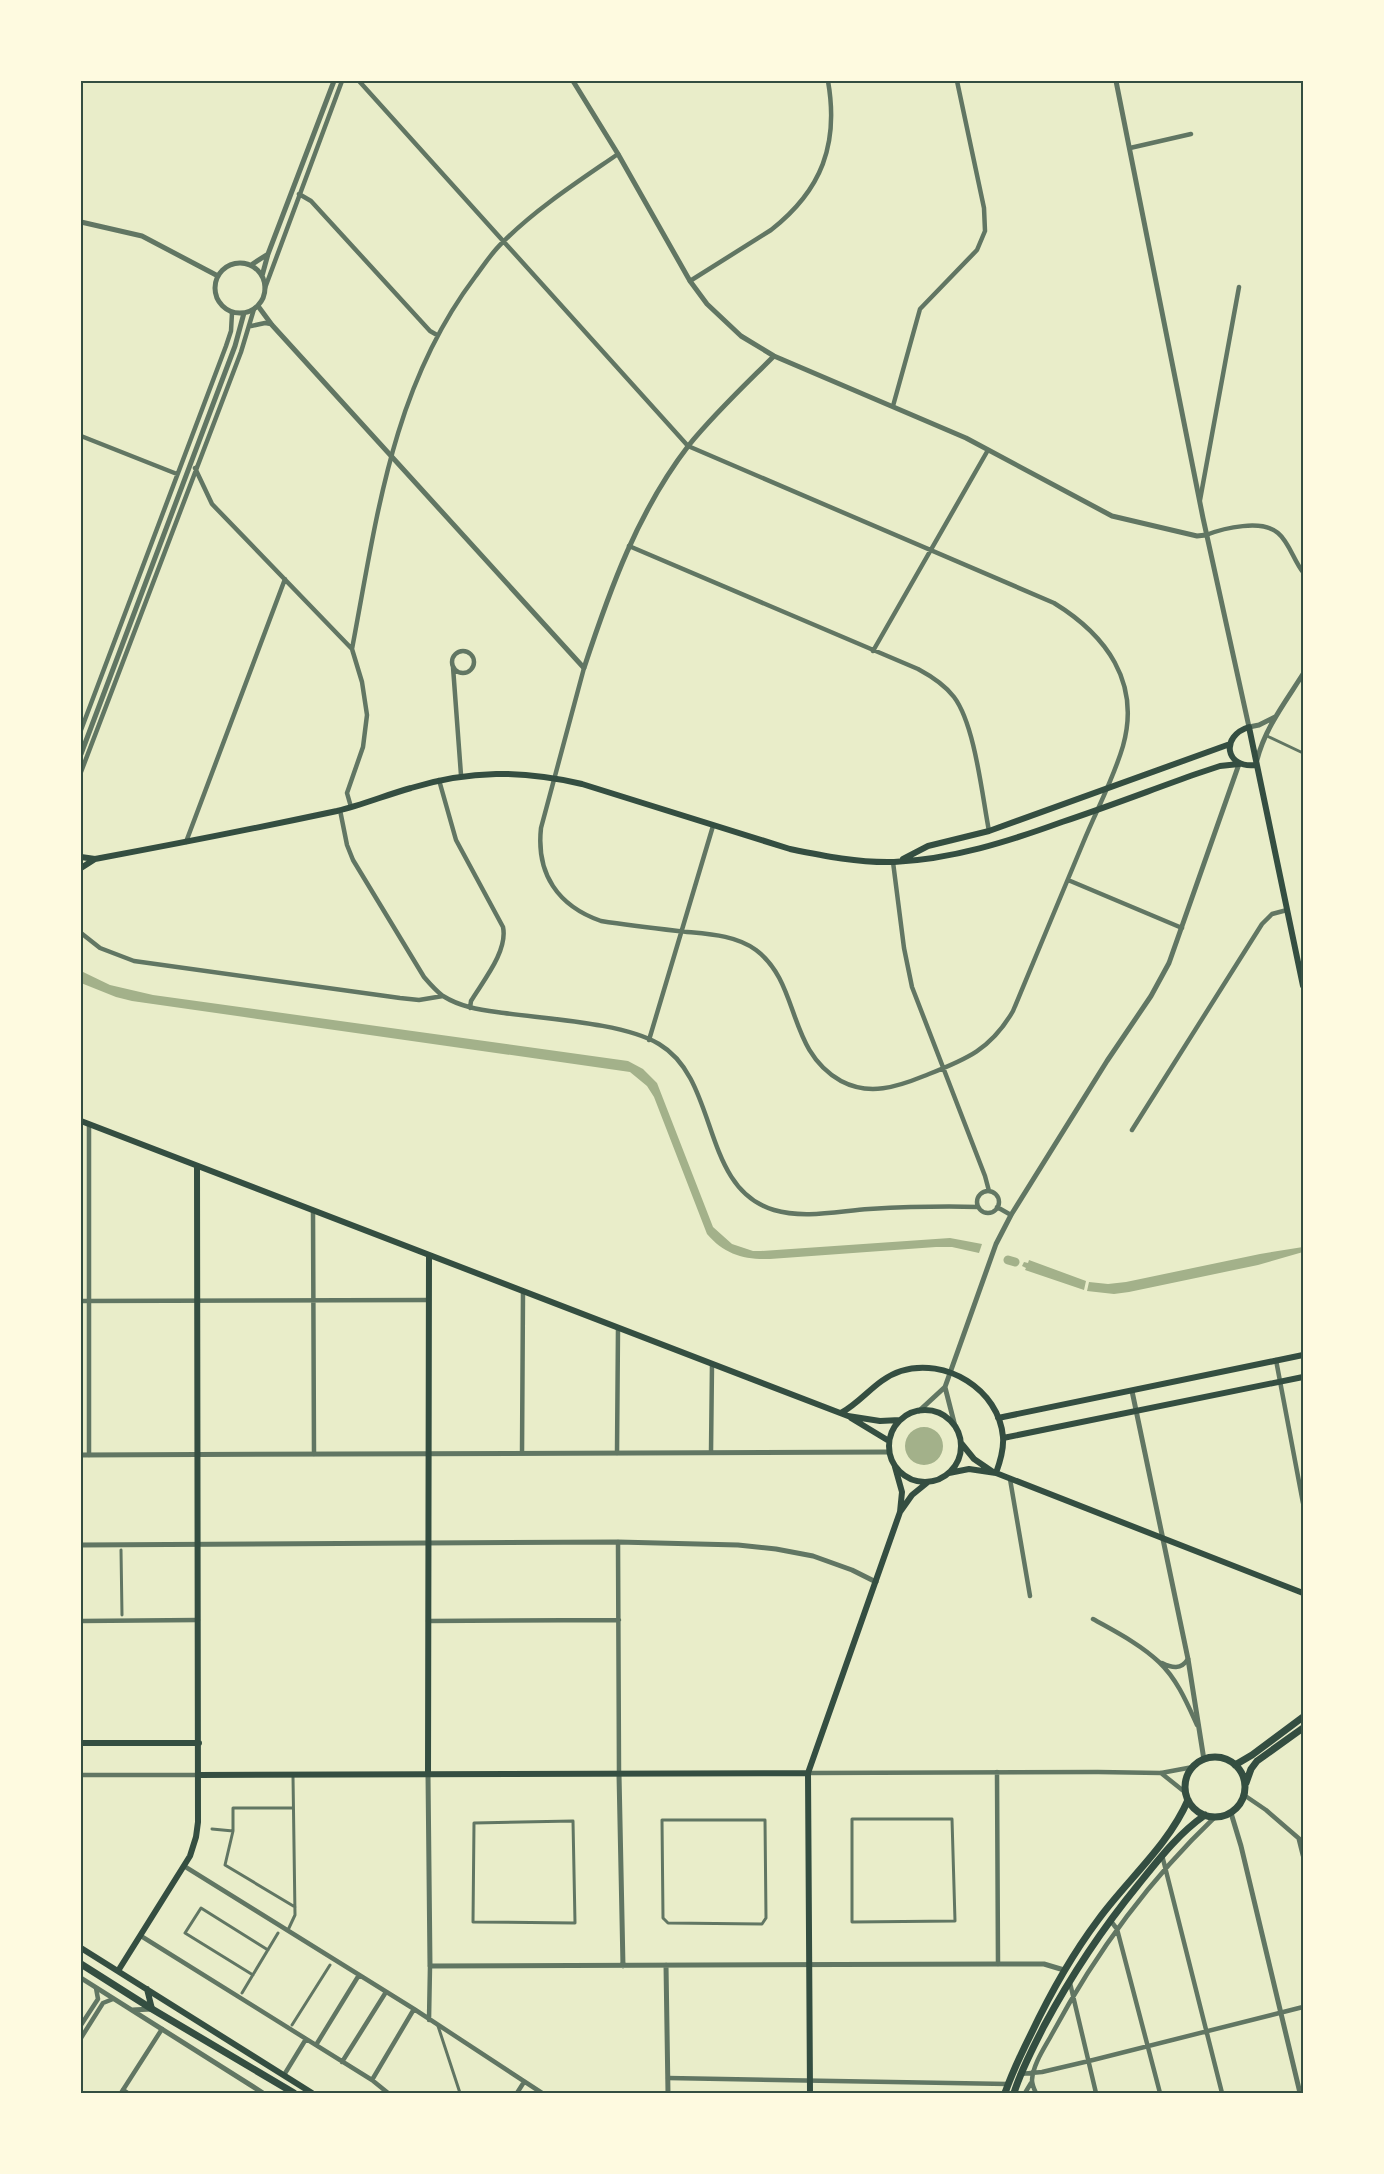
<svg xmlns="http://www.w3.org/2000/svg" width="1384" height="2174" viewBox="0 0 1384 2174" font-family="Karla,sans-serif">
<rect width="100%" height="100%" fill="#e9edc9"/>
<!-- water -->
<path fill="#a3b18a" d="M81,971L110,985L153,995L628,1061L643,1069L657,1083L713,1227L732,1244L753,1251H761L950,1238L982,1244L979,1253L952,1247H936L770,1259C744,1260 724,1254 707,1234L654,1097L647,1086L630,1072L132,1001L116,997L81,983Z
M1303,1247V1252L1258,1265L1129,1292L1114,1294L1087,1291L1089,1282L1108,1284L1126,1282L1260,1254Z
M1029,1260L1086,1281L1084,1290L1025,1270L1026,1268L1022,1266L1024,1262L1028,1263Z
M905 1446a19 19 0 1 1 38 0a19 19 0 1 1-38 0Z"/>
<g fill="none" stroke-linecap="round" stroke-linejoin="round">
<!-- canal -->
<path stroke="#a3b18a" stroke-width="9" d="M1008,1260L1015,1262"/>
<!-- pedestrian -->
<path stroke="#617663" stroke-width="3" d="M1267,736L1303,753
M121,1550L122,1615
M293,1808H233V1831L225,1865L295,1907
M852,1819H952L955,1921L852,1922Z
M662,1820H765L766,1918L762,1924L668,1923L663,1918Z
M573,1821L575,1923L473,1922L474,1823Z
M212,1829L233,1831
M288,1930L295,1915L293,1776
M253,1975L185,1933L201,1908L268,1950
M242,1993L278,1933
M292,2025L330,1965
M438,2026L460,2093
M123,2089L129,2093"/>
<!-- minor -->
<path stroke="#617663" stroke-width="4.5" d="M359,81L688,446L1054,603C1106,635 1141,682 1123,746C1113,780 1096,811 1083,843C1060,899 1036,955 1013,1011C990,1051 964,1060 924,1076C897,1087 869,1096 841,1081C786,1050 801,984 756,950C734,934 705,934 678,931C652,928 627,925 601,921C558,906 536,874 541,828L584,668
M1130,148L1191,134
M299,194L311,201L430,331L437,335
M690,281L771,230C822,190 839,144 828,81
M265,288L342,81
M251,326L265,323L271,324
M893,406L920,309L977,250L985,231L984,208L957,81
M81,436L177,474
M195,468L212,504L352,649L362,682L367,715L363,747L347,793L351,807
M1200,500L1239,287
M1206,535C1224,528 1262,519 1278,533C1289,542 1294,561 1303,572
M629,546L918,669C931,676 945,685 954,697C975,725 982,795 989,831
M352,649C377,517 392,387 475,277C484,265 492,252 503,242C537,208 579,181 618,154
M452 662a11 11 0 1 1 22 0a11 11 0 1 1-22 0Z
M873,651L988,450
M453,667L461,775
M81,730L226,346L231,331L232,313
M81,772L241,352L254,309
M439,780L456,840L503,927C508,951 483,981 471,1001L470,1008
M340,810L347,845L353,860L424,977C430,984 436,991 443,996C462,1008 483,1010 504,1013C547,1019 624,1023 659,1044C720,1080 700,1188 774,1210C804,1219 839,1211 869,1209C905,1207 942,1206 978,1207
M186,842L285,579
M893,862L904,948L912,987L985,1176L989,1191
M1068,880L1182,928
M81,933L100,948L134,961L400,998L419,1000L443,996
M649,1040L713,826
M1132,1130L1262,924L1272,914L1287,910
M977 1202a11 11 0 1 1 22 0a11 11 0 1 1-22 0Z
M997,1207L1011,1215
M313,1210L314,1454
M81,1301L429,1300
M1276,1360L1303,1503
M711,1452L712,1364
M522,1453L523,1291
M617,1453L618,1328
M89,1455V1124
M1010,1479L1030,1596
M618,1542L619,1774
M1093,1619C1116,1632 1140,1644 1159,1662C1177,1679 1187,1703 1197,1725
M81,1621L198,1620
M428,1621L619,1620
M1162,1663C1172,1668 1181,1670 1188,1659
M997,1772L998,1964
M808,1773L1098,1772L1161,1773L1193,1767
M1161,1773L1186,1793
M81,1775H199
M1244,1795L1266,1810L1303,1842
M1299,1840L1303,1856
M1162,1855L1222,2093
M184,1866L414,2009L542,2093
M1110,1920L1117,1929L1160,2093
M141,1936L372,2080L388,2093
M1070,1983L1096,2093
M429,2020L430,1966
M81,2025L98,1999L96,1988
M81,2038L103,2003L113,1999
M316,2045L359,1975
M342,2062L386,1992
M1020,2074L1042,2072L1089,2061L1303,2007
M284,2075L306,2039
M668,2078L1008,2084
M372,2080L414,2009
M121,2093L162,2029
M517,2093L524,2082
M1025,2093L1031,2083
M1036,2093C1034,2089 1032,2084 1032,2080C1033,2064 1045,2047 1052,2034C1095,1954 1150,1879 1215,1817"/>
<!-- tertiary -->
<path stroke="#617663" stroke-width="5" d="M573,81L618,154L690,281L707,304L741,336L774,356L966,438L1112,516L1197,536L1206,535
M1116,81L1203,518L1249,727L1259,725L1275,717
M81,222L142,236L218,276
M215 288a25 25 0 1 1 50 0a25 25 0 1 1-50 0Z
M251,265L268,254
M262,276L268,254L334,81
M258,306L272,325L584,668C610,589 638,511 689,445C715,413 745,385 774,356
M81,754L235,346L244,313
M1257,760C1265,728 1286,701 1303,674
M945,1387L955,1426
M1132,1391L1188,1659L1204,1760
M919,1411L945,1387L996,1244L1011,1215L1107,1061L1151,996L1169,963L1239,764
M81,1455L889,1452
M81,1545L618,1542L738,1545L776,1549L813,1556L852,1570L876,1582
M428,1774L430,1966L998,1964H1044L1064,1970
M619,1774L623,1966
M1231,1813L1241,1846L1300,2093
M666,1965L668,2093
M81,1978L263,2093
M132,2010L152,2009"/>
<!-- secondary -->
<path stroke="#344e41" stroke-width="6" d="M1256,765C1225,769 1220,736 1249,727L1303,986
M81,857L95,859
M903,859L928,846L989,831L1230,744
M81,868L95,859C176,844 257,828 337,811C362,805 386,795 411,788C470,770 522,770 582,784L790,849C824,856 859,863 894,862C953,859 1007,842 1062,822C1107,807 1151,790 1196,774L1220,766L1239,764
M81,1121L848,1416L880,1421L900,1420
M889 1446a36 36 0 1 1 72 0a36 36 0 1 1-72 0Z
M841,1413C863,1401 876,1379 901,1371C945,1357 999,1389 1003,1437C1004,1449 1000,1462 996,1473
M851,1418L889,1441
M998,1418L1303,1355
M1003,1438L1303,1377
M961,1443L974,1459L993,1472
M949,1473L969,1469L996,1473L1303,1593
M900,1512L912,1495L928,1482
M81,1743H199
M428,1774L429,1255
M199,1775L808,1773
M81,1948L312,2093
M118,1971L190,1856L196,1837L198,1822L197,1166
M147,1989L152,2009
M810,2093L808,1773L900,1512L902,1492L895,1467"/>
<!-- primary -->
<path stroke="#344e41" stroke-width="7" d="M1185 1787a30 30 0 1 1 60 0a30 30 0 1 1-60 0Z
M1235,1765L1252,1755L1303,1717
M1246,1783L1251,1769L1257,1761L1303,1728
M81,1964L152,2009L294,2093
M1005,2093C1012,2073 1021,2054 1031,2034C1050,1994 1071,1956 1098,1920C1127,1880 1168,1846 1188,1800
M1014,2093C1021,2070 1033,2048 1044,2026C1071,1976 1102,1929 1138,1885C1159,1859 1178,1834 1205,1815"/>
</g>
<!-- border -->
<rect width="1384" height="2174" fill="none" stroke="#fefae0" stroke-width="165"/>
<rect x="82" y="82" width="1220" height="2010" fill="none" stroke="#344e41" stroke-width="2"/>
</svg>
